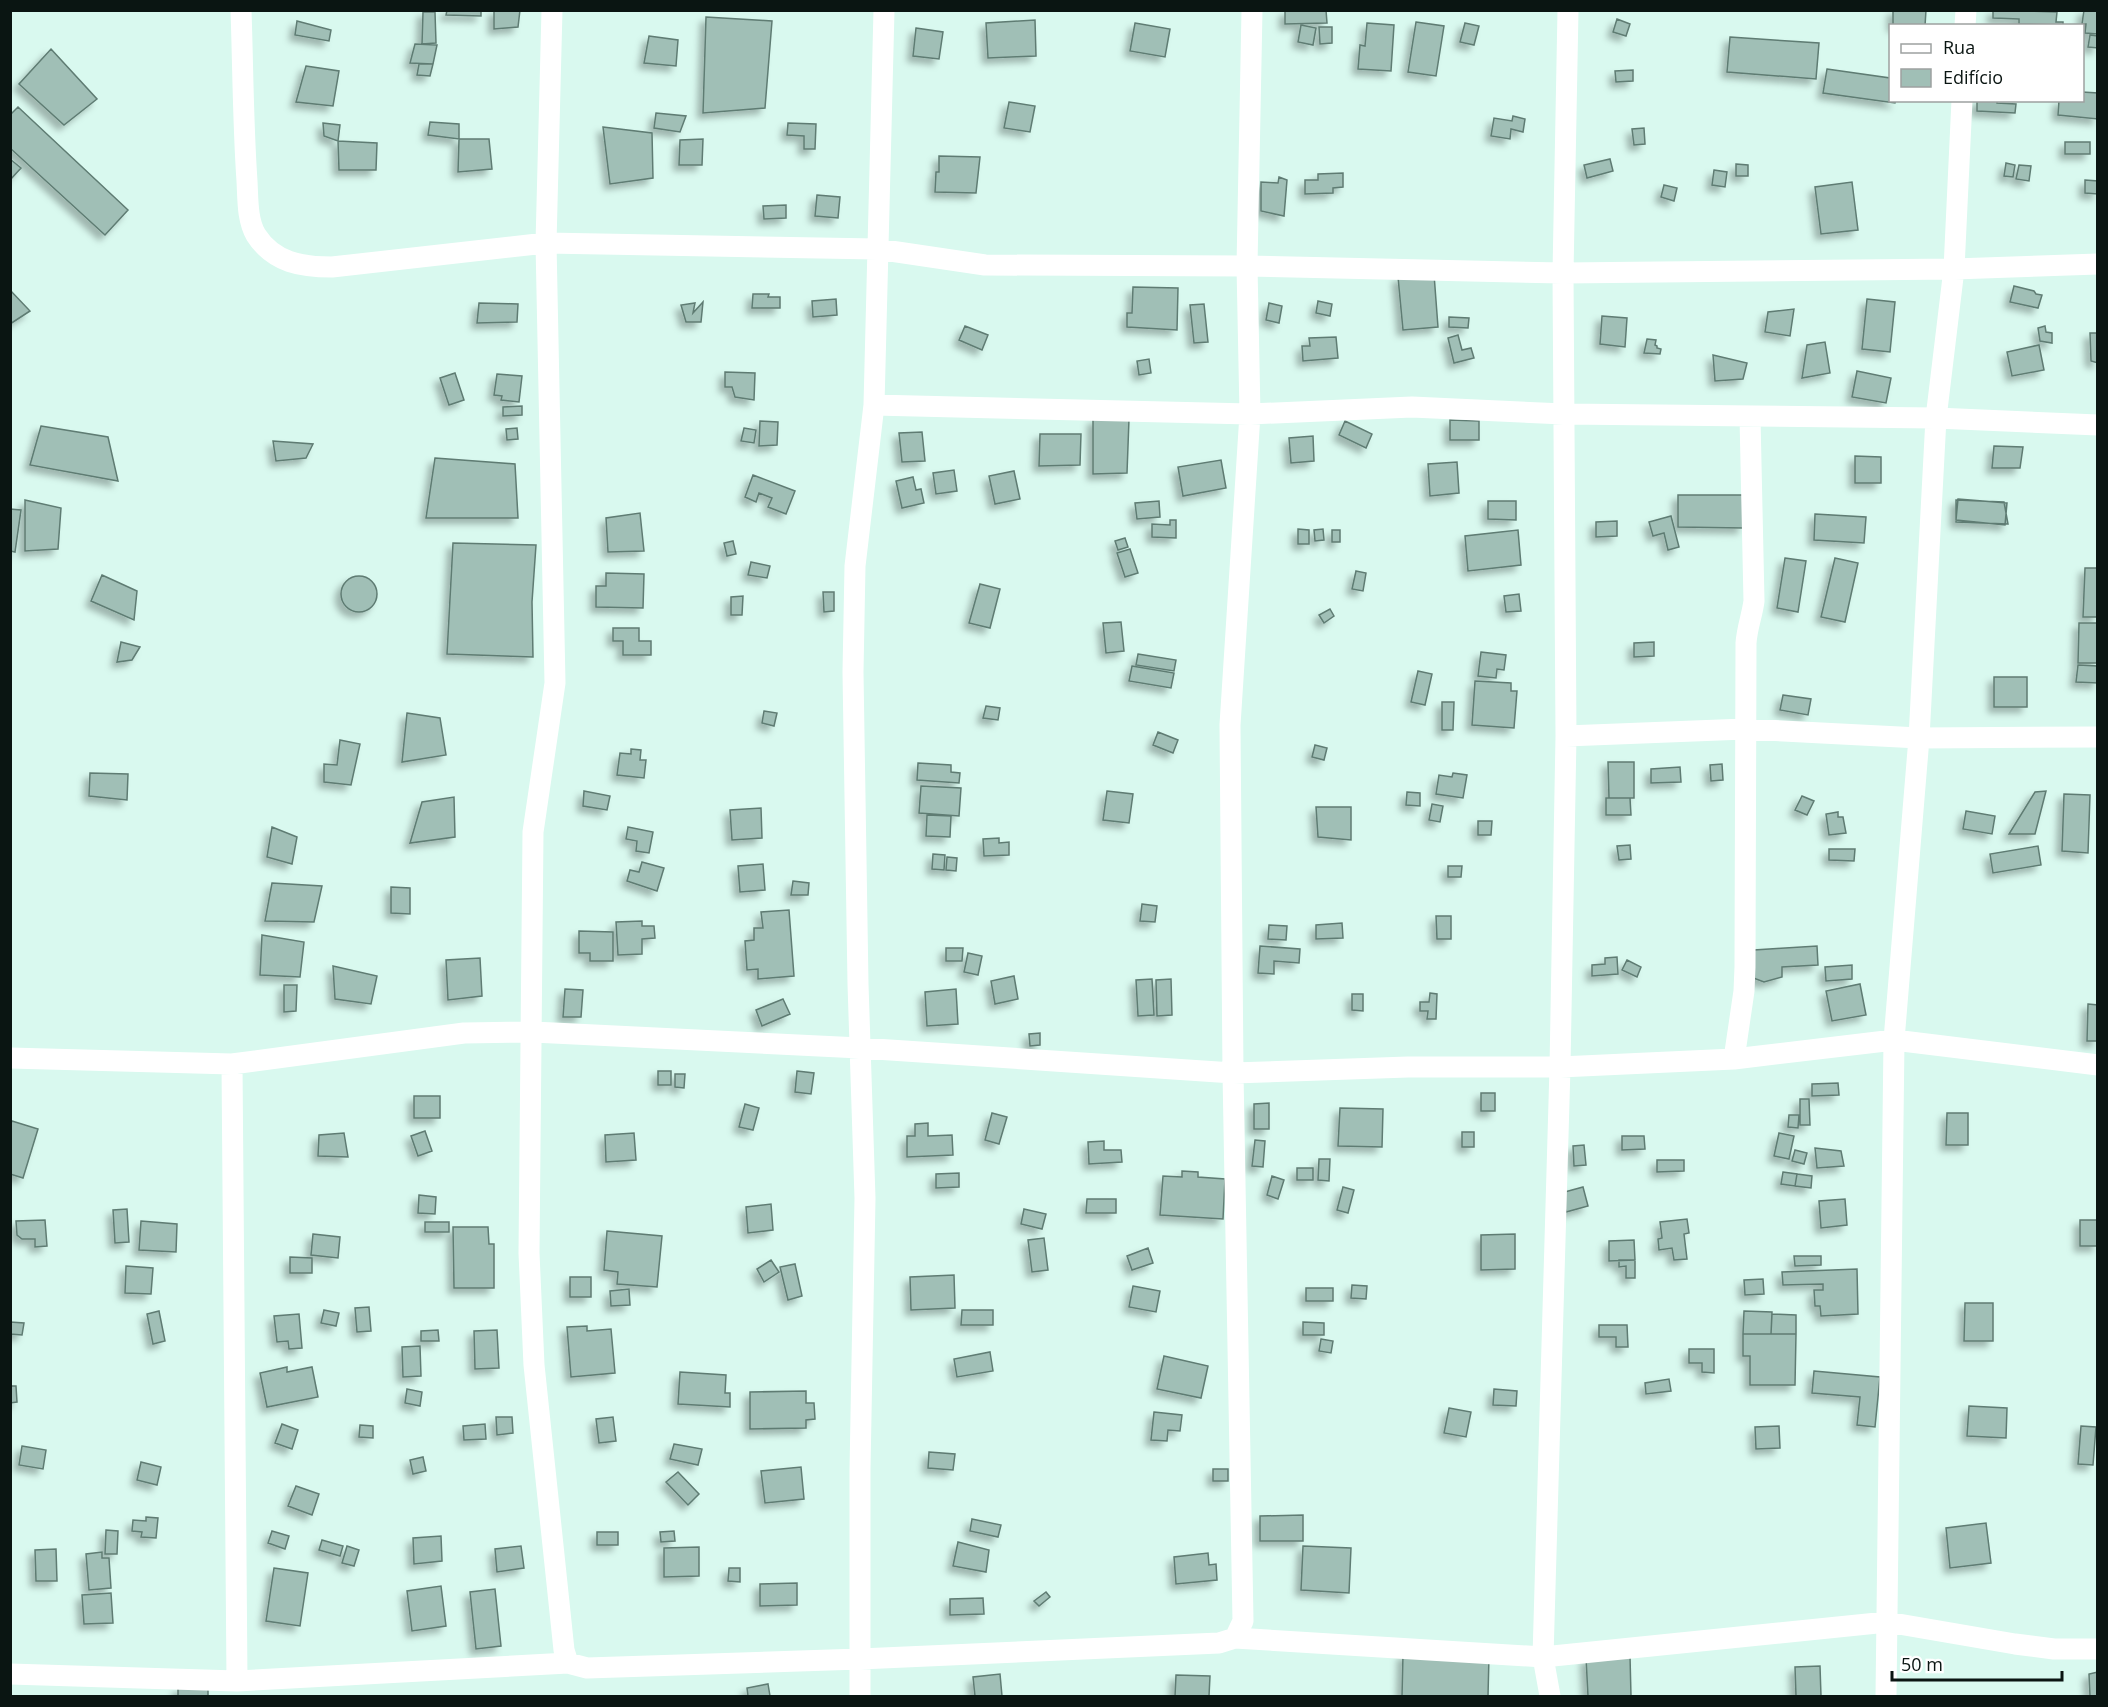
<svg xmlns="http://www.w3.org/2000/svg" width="2108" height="1707" viewBox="0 0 2108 1707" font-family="'Open Sans',sans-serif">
<defs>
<filter id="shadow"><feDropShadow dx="-5.5" dy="5.5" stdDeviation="3" flood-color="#0004"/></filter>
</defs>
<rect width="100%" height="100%" fill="#d9f9ef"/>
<!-- building -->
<path fill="#a0bfb6" stroke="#5f7c73" stroke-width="1.5" filter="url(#shadow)" d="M447,10H481V16L446,15Z
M494,10H520L518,27L494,29Z
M1326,10L1327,23L1285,24V11Z
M1893,10H1926L1925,26H1893Z
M1993,10L2057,12L2056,22H2063V25L2019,24V19L1993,18Z
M2084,10H2098V34L2085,33L2086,24H2082Z
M423,12H435L436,43L422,44Z
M706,17L772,21L765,108L703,113Z
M1617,19L1630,24L1626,36L1613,32Z
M1035,20L1036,56L988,58L986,23Z
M297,21L331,30L329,41L295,35Z
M1416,22L1444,26L1436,76L1408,72Z
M1135,23L1170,29L1165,57L1130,51Z
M1367,23L1394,25L1391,71L1358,69L1360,45L1365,46Z
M1465,23L1479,26L1474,45L1460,42Z
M1301,25L1316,28L1313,45L1298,42Z
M1319,27H1332V43L1320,44Z
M916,28L943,32L939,59L913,56Z
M2090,35L2098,36V48L2088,47Z
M649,36L678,40L676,66L644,63Z
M1730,37L1819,43L1816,79L1727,72Z
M415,44L437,45L433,64L410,63Z
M51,49L97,99L64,125L19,84Z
M419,64H433L430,76L417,75Z
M306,66L339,71L333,106L296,102Z
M1827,69L1890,78V100H1896L1895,103L1823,93Z
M1633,70V81L1616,82L1615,71Z
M2082,92L2098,93V119L2058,115L2059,100H2082Z
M1977,100H1997V103L2016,104L2015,113L1977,111Z
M1009,102L1035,106L1030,132L1004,128Z
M18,107L128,210L105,235L10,148V115Z
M656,113L686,116L680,132L654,128Z
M1513,116L1525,119L1523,132L1511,129L1510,139L1491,136L1494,118L1512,121Z
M430,122L459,124V139L428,135Z
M323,123L340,125L338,141L324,136Z
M788,123L816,124L815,149H804V136L787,135Z
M603,127L652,133L653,178L610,184Z
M1644,128L1645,144L1634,145L1632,129Z
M459,139H489L492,169L458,172Z
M703,139L702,165H679L680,140Z
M338,141L377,143L376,170H339Z
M2065,142H2090V154H2065Z
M939,156L980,157L976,193L935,192L936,172H939Z
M10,159L21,168L10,180Z
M1610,159L1613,171L1587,178L1584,165Z
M2006,163L2015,165L2013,177L2004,176Z
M1736,164L1748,165V176H1736Z
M2019,165L2031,166L2029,181L2016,179Z
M1714,170L1727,172L1725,187L1712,185Z
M1343,173V187L1333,188V193L1305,194V180H1318V174Z
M1279,177L1287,180L1284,216L1261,211V182L1278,183Z
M2085,180L2098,181V194L2085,193Z
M1852,182L1858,230L1821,234L1815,187Z
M1664,185L1677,188L1674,201L1661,197Z
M817,195L840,197L838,218L815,216Z
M786,205V218L764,219L763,206Z
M1434,274L1438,327L1403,330L1398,277Z
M2014,286L2034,291L2036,294L2042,295L2038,308L2010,302Z
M1133,287L1178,288L1177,330L1127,327V313H1132Z
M10,290L30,311L10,324Z
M753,294H769L768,297H780V308H752Z
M836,299L837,315L813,317L812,301Z
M1867,299L1895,302L1890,352L1862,349Z
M1318,301L1332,304L1330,316L1316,313Z
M703,302L701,322H686L681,305L695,303L693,313Z
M479,303L518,304L517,322L477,323Z
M1269,303L1282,306L1279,323L1266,320Z
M1204,304L1208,342L1194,343L1190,305Z
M1794,309L1790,336L1765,332L1768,312Z
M1602,316L1627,318L1625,347L1600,344Z
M1449,317L1469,318L1468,328L1449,327Z
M965,326L988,335L982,350L959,340Z
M2045,326L2046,332L2052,333V343L2040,341L2038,328Z
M2090,333H2098V363L2091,361Z
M1458,335L1462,350L1471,348L1474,358L1454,363L1448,338Z
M1336,337L1338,358L1303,361L1302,346H1310L1309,338Z
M1647,339L1656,340L1655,345L1657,346V348L1661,349L1660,354L1644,353Z
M1825,342L1830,373L1802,378L1807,345Z
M2039,345L2044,370L2012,376L2007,352Z
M1713,355L1747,363L1743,379L1715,381Z
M1149,359L1151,373L1139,375L1137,361Z
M1857,371L1891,378L1886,403L1852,397Z
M725,372L755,373L754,400L735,397L732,387H725Z
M455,373L464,400L449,405L440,378Z
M497,374L522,376L519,402L501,400L502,396L494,395Z
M522,406V415L503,416V407Z
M1093,419H1129L1127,473L1093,474Z
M1450,420L1479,421V440H1450Z
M760,421L778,422L777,445L759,446Z
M1345,421L1372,434L1366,448L1339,435Z
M41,426L108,437L118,481L30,465Z
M517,428L518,439L507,440L506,429Z
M744,428L756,430L754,443L741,441Z
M922,432L925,461L902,462L899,433Z
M1040,434H1081L1080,465L1039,466Z
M1313,436L1314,461L1291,463L1289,438Z
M273,441L313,444L306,458L276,461Z
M1994,446L2023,447L2020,468H1992Z
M1855,456L1881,457V483H1855Z
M435,458L515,464L518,518H426Z
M1221,460L1226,488L1183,496L1178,467Z
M1457,462L1459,493L1430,496L1428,464Z
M954,470L957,491L936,494L933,473Z
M1014,471L1020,499L995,504L989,476Z
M753,475L795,491L786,514L768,507L772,498L759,493L756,502L745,497Z
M913,477L916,490L921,489L924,503L902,508L896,481Z
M1678,495H1743V528L1678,527Z
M1958,499L2007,503L2005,525L1956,520Z
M25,500L61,508L58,549L25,551Z
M1956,500L2004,502L2008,524L1956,522Z
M1159,501L1160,517L1137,519L1135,503Z
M1488,501H1516V520L1488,519Z
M10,509L21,510L15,552L10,551Z
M640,513L644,551L608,552L606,518Z
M1815,514L1866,517L1864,543L1814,540Z
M1671,516L1679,547L1668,550L1664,533L1653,536L1649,522Z
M1170,520H1176V538L1152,537V524L1170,525Z
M1617,521V536L1596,537V522Z
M1298,529L1309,530V544H1298Z
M1323,529L1324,540L1315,541L1314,530Z
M1332,530H1340V542H1332Z
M1518,530L1521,565L1468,571L1465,536Z
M1125,538L1128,547L1118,550L1115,541Z
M733,541L736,554L727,556L724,543Z
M453,543L536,545L532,602L533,657L447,654Z
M1130,549L1138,573L1125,577L1117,553Z
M1785,558L1806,561L1798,612L1777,608Z
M1835,558L1858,563L1845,622L1821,617Z
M751,562L770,566L767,578L748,575Z
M2085,568H2098V617H2083Z
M1356,571L1366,573L1363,591L1352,589Z
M606,573L644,574L643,608L596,607V586H606Z
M102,575L137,591L134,620L91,601Z
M341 594a18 18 0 1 1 36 0a18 18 0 1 1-36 0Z
M980,584L1000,589L990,628L969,623Z
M823,592H834V611L824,612Z
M1519,594L1521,611L1506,612L1504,596Z
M743,596L742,615H731V597Z
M1330,609L1334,616L1324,623L1319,615Z
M1121,622L1124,651L1106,653L1103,623Z
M2079,623H2098V663H2078Z
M613,628H639V641H651V655H623V641H613Z
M121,642L140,647L132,660L117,662Z
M1654,642V656L1634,657V643Z
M1481,652L1506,655L1504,670L1497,669L1496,678L1478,676Z
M1138,654L1176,660L1174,671L1136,665Z
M2078,665L2098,666V683L2076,682Z
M1132,666L1174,673L1171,688L1129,681Z
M1418,671L1432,674L1425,705L1411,702Z
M1994,677H2027V707H1994Z
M1475,681L1511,683V691H1517L1514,728L1472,725Z
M1783,695L1811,699L1808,715L1780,710Z
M1442,702H1454L1453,730H1442Z
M986,706L1000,708L998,720L983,718Z
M764,711L777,713L774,726L762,723Z
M407,713L440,718L446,755L402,762Z
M1158,732L1178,740L1173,753L1153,745Z
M340,740L360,744L351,785L324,782V764L337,765Z
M1315,745L1327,748L1324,760L1312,757Z
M631,749L641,750L640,760H646L644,778L617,775L620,753L631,754Z
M1608,762H1634V798H1609Z
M918,763L951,765V772L960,773L959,783L917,780Z
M1722,764L1723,780L1711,781L1710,765Z
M1680,767L1681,782L1651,783V769Z
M90,773L128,774L127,800L89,796Z
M1453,773L1467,775L1463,798L1436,794L1439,775L1452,777Z
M921,786L961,788L959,816L919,813Z
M584,791L610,796L607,810L583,806Z
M1107,791L1133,794L1129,823L1103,820Z
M2046,791L2035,834H2009L2035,792Z
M1407,792L1420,793V806L1406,805Z
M2064,794L2090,795L2088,853L2062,851Z
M1802,796L1814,801L1807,815L1795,810Z
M454,797L455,837L410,843L422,802Z
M1606,798H1630L1631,815H1606Z
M1432,804L1443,806L1440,822L1429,820Z
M1316,807H1351V840L1318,837Z
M761,808L762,838L732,840L730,810Z
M1966,811L1995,816L1992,834L1963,829Z
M1838,812V817H1843L1846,833L1829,835L1826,814Z
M927,815L951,816L950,837L926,836Z
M1478,821H1492L1491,835H1478Z
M272,827L297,837L292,864L267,857Z
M628,827L653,832L649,853L636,851L637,841L626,839Z
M999,838V843L1009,842V855L984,856L983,839Z
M1630,845L1631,859L1619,860L1617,846Z
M2038,846L2041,865L1993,873L1990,854Z
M1829,849H1855L1854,861L1829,860Z
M933,854L945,855L944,870L932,869Z
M947,857L957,858L956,871L946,870Z
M642,862L664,868L657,891L627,881L630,870L639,872Z
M763,864L765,890L740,892L738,866Z
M1448,866H1462L1461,877H1448Z
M793,881L809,883L808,895H791Z
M272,883L322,886L314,922L265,921Z
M391,887L410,888V914L391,913Z
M1142,904L1157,906L1155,922L1140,921Z
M789,910L794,976L758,979V969L747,970L745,941L754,940V928H763L761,912Z
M1436,916H1451V939H1437Z
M642,921V926H654L655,938L642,939V954L618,955L616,922Z
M1342,923L1343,938L1316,939V925Z
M1269,925L1287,926L1286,940L1268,939Z
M579,931L613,932V961H590V953H579Z
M262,935L304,942L300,977L260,975Z
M1260,946L1300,949L1299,963L1274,961V974L1258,973Z
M1817,946L1818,965L1782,967V977L1764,982L1748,976L1754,950Z
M946,948H963L962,961H946Z
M968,953L982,956L978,975L964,972Z
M1617,957L1618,974L1592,976V965L1605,964V958Z
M480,958L482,996L448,1000L446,960Z
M1627,960L1641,967L1637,977L1622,970Z
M1852,965V979L1826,981L1825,967Z
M333,966L377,976L371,1004L335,999Z
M1014,976L1018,999L995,1004L991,981Z
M1152,979L1154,1015L1138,1016L1136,980Z
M1171,979L1172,1015L1157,1016L1156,980Z
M1860,984L1866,1015L1832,1021L1826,991Z
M284,985H297L296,1011L284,1012Z
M565,989L583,990L581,1017H563Z
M956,989L958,1024L927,1026L925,992Z
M1430,993L1437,994L1436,1019H1427L1428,1011H1420V1002H1429Z
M1352,994H1363V1011L1352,1010Z
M783,999L790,1014L762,1026L756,1010Z
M2088,1004L2098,1005V1041H2087Z
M1040,1033V1045L1030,1046L1029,1034Z
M658,1071H671V1085H658Z
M797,1071L814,1073L811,1094L795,1092Z
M675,1074H685L684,1088L675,1087Z
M1838,1083L1839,1095L1812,1096V1084Z
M1481,1093H1495V1111H1481Z
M414,1096H440V1118H414Z
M1800,1099H1809L1810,1125H1800Z
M1269,1103V1129H1254V1104Z
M745,1104L759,1108L753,1130L739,1127Z
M1340,1108L1383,1109L1382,1147L1338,1146Z
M992,1113L1007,1117L999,1144L985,1140Z
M1947,1113H1968V1145H1946Z
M1789,1115H1799L1798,1128L1788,1127Z
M12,1121L38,1129L23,1178L10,1174V1126Z
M928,1123V1136L952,1135L953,1155L907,1157V1136H915V1124Z
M425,1131L432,1151L418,1156L411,1136Z
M1462,1132H1474V1147H1462Z
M344,1133L348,1157L318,1156L319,1135Z
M634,1133L636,1160L606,1162L605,1135Z
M1779,1133L1794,1136L1789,1159L1774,1156Z
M1622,1136H1644L1645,1149L1622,1150Z
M1255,1140L1265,1141L1263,1167L1252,1166Z
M1104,1141V1150H1121L1122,1162L1089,1164L1088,1142Z
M1584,1145L1586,1165L1574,1166L1573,1146Z
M1815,1148L1841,1151L1844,1166L1817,1168Z
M1795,1150L1807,1153L1804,1164L1792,1161Z
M1319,1159H1330L1329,1181L1318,1180Z
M1657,1160H1684V1171L1657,1172Z
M1297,1168H1313V1180H1297Z
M1182,1171L1198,1172V1177L1225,1179L1223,1219L1160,1215L1163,1176L1182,1177Z
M1783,1172L1797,1174L1795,1186L1781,1184Z
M959,1173V1187L936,1188V1174Z
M1797,1174L1812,1176L1811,1188L1795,1186Z
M1272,1176L1284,1180L1278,1199L1267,1195Z
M1343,1187L1354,1190L1348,1213L1337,1210Z
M1583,1187L1588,1206L1566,1212L1561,1193Z
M419,1195L436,1197L435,1214L418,1213Z
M1087,1199H1116V1213H1086Z
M1845,1199L1847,1225L1821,1228L1819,1201Z
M771,1204L773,1230L748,1233L746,1207Z
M127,1209L129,1242L115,1243L113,1210Z
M1024,1209L1046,1214L1042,1229L1021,1224Z
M1687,1219L1689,1233L1684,1234L1687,1259L1674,1260L1672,1248L1659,1250L1658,1239L1662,1238L1660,1222Z
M45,1220L47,1246L35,1247V1239H22L17,1235L16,1221Z
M2080,1220H2098V1246H2080Z
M141,1221L177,1224L176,1252L139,1250Z
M425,1222H449V1232H425Z
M453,1227H488L489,1244H494V1288H454Z
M607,1231L662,1236L657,1287L617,1284L618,1272L604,1270Z
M313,1234L340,1237L338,1258L311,1255Z
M1515,1234V1269L1481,1270V1235Z
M1044,1238L1048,1270L1032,1272L1028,1240Z
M1634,1240L1635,1260L1609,1261V1241Z
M1148,1248L1153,1263L1132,1270L1127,1256Z
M1794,1256H1821V1265L1795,1266Z
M290,1257L312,1258V1273H290Z
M771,1260L779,1272L764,1282L757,1269Z
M1619,1260H1635V1278H1626V1266L1619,1267Z
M795,1264L802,1296L788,1300L780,1267Z
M126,1266L153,1268L151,1294L125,1293Z
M1857,1269L1858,1314L1821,1316L1820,1306H1815L1814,1290H1823V1284L1783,1285L1782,1272Z
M954,1275L955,1308L911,1310L910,1277Z
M570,1277H591V1297H570Z
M1763,1279L1764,1294L1745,1295L1744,1280Z
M1352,1285L1367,1286L1366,1299L1351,1298Z
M1133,1286L1160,1291L1156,1312L1129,1307Z
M1306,1288H1333V1301H1306Z
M629,1289L630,1305L611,1306L610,1291Z
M1965,1303H1993V1341H1964Z
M369,1307L371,1331L357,1332L355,1308Z
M324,1310L339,1313L336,1326L321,1323Z
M962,1310H993V1325H961Z
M159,1311L165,1341L153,1344L147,1314Z
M1744,1311L1772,1312L1771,1334H1743Z
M299,1314L302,1348L289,1349L288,1341L277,1342L274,1316Z
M1772,1314L1796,1315V1334H1771Z
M10,1322L24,1323L22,1335L10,1334Z
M1303,1322L1324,1323V1335H1303Z
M1599,1325H1627L1628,1347H1616V1337H1599Z
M587,1326V1331L611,1329L615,1373L571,1377L567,1327Z
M438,1330L439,1341H421V1331Z
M497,1330L499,1368L475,1369L474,1331Z
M1743,1334H1796L1795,1385H1750V1356H1743Z
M1321,1339L1333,1341L1331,1353L1319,1351Z
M420,1346L421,1376L403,1377L402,1347Z
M1689,1349H1714V1373L1702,1372V1363H1689Z
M990,1352L993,1371L957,1377L954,1359Z
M1164,1356L1208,1366L1201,1398L1157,1389Z
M287,1367V1372L312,1367L318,1397L267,1407L260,1373Z
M1814,1371L1880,1377L1875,1427L1857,1425L1860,1397L1812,1393Z
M680,1372L726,1375L725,1393H730V1407L678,1404Z
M1669,1379L1671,1391L1646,1394L1645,1383Z
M10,1386H16L17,1402L10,1403Z
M407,1389L422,1392L420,1406L405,1403Z
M1494,1389L1517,1391L1516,1406L1493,1405Z
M806,1391V1403H814L815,1419L806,1420V1428L750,1429V1392Z
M1969,1406L2007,1408L2006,1438L1967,1436Z
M1449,1408L1471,1412L1466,1437L1444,1433Z
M1154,1412L1182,1415L1180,1431L1168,1430L1167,1441L1151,1440Z
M496,1417H512L513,1433L497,1435Z
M613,1417L616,1441L599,1443L596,1419Z
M282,1424L298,1430L292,1449L275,1443Z
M485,1424L486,1439L464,1440L463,1426Z
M360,1425L373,1426V1438L359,1437Z
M1779,1426L1780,1448L1756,1449L1755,1427Z
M2081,1426L2096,1427L2093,1465L2078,1464Z
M674,1444L702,1449L698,1465L670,1459Z
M22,1446L46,1450L43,1469L19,1465Z
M929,1452L955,1454L953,1470L928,1468Z
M423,1457L426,1471L413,1474L410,1460Z
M141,1462L161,1467L157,1485L137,1480Z
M801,1467L804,1499L765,1503L761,1471Z
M1213,1469H1228V1481H1213Z
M678,1472L699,1494L688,1505L666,1482Z
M296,1486L319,1494L312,1515L288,1506Z
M1303,1515V1541H1260V1516Z
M146,1517L158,1518L156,1538L141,1537L142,1532L132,1531L133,1520L146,1521Z
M972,1519L1001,1525L998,1537L970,1531Z
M1986,1523L1991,1563L1950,1568L1946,1528Z
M106,1530L118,1531L117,1554H105Z
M272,1531L289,1536L285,1549L268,1543Z
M674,1531L675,1541L661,1542L660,1532Z
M597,1532H618V1545H597Z
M441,1536L442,1561L414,1564L413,1538Z
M322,1540L343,1546L340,1556L319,1550Z
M958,1542L989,1550L986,1572L953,1566Z
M347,1546L359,1550L354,1566L342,1563Z
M521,1546L524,1568L497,1572L495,1549Z
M1303,1546L1351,1548L1349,1593L1301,1590Z
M699,1547V1576L664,1577V1548Z
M56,1549L57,1581H36L35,1550Z
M102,1552V1558H109L111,1588L89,1590L86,1554Z
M1208,1553L1209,1565L1216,1564L1217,1580L1176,1584L1174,1557Z
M274,1568L308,1573L300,1626L266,1621Z
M729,1568H740V1582L728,1581Z
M797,1583V1605L760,1606V1584Z
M441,1586L446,1626L412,1631L407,1591Z
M495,1589L501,1646L476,1649L470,1592Z
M1046,1592L1050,1597L1039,1606L1034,1601Z
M111,1593L113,1623L84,1624L82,1595Z
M983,1598L984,1614L950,1615V1599Z
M1403,1654L1489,1656L1488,1696H1402Z
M1630,1656L1631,1696H1588L1586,1658Z
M1820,1666L1821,1696H1796L1795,1667Z
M2098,1672V1696H2090L2089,1674Z
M1000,1674L1002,1696H975L973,1677Z
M1176,1675L1210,1676L1209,1696H1175Z
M768,1684L770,1696H748L747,1688Z
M208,1687V1696H178V1688Z"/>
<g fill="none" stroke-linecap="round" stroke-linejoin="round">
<!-- street -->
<path stroke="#fff" stroke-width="21" d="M241,10C243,67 243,124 247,181C248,198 247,220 256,235C274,263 302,267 332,267L546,243L877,249L985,265L1247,266L1563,273L1954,269L2098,264
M552,10L546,243L555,683L533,832L529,1253L534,1365L564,1650L568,1663L587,1668L860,1659L1219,1643L1235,1638L1243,1621L1233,1073L1230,725L1250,414L1247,266L1252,10
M1965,26L1966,10
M874,405L1250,414L1412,407L1564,414L1936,418L2098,425
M1566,736L1745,729L1919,738L2098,737
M10,1058L232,1064L464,1033L533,1032L860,1048L1233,1073L1408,1067H1560L1734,1059L1894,1040L2098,1065
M1734,1059L1744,991L1745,967L1746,643C1747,628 1752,616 1754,601L1750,417
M232,1064L237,1681
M1235,1638L1543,1657L1887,1622L2015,1644L2054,1649H2098
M10,1674L237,1681L568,1663
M860,1696V1470L865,1198L858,984L853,672L855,566L874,405L884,10
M1550,1696L1543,1657L1560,1067L1566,736L1563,273L1568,10
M1886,1696L1894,1040L1919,738L1936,418L1954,269L1962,100"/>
</g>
<!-- border -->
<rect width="2108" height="1707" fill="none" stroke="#0a1512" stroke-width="24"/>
<!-- legend -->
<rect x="1889" y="24" width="195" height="78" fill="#ffffff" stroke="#9da1a0" stroke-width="1.5"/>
<rect x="1901" y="44" width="30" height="9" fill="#ffffff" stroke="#9da1a0" stroke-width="1.5"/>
<text x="1943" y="54" font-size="18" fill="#0a1512">Rua</text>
<rect x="1901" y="69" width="30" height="18" fill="#a0bfb6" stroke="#9da1a0" stroke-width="1.5"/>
<text x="1943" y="84" font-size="18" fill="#0a1512">Edifício</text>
<!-- scale -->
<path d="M1892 1671v9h170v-9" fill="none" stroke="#0a1512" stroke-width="3"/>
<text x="1901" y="1671" font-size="18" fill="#0a1512" stroke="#ffffff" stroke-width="4.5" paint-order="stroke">50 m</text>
</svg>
